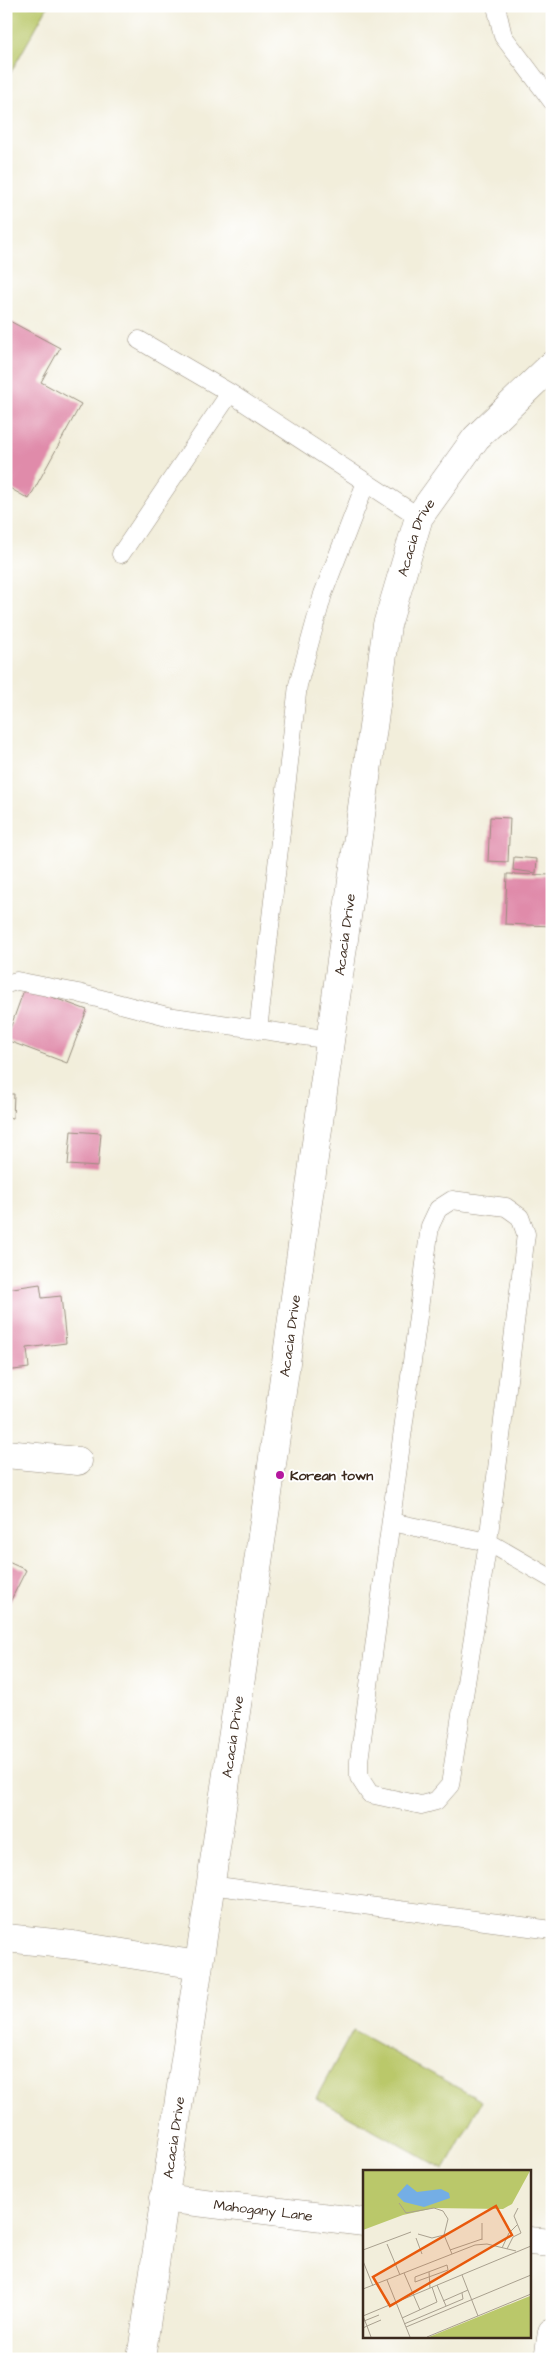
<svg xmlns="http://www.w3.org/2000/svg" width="558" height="2365" viewBox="0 0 558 2365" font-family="'Architects Daughter',sans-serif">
<rect width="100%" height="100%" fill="#fff"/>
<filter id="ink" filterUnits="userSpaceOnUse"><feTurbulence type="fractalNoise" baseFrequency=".02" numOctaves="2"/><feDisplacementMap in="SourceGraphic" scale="10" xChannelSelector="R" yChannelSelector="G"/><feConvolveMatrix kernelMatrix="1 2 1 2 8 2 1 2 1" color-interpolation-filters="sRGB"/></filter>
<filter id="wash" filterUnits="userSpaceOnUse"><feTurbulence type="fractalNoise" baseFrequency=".0096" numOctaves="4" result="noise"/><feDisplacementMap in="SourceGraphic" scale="20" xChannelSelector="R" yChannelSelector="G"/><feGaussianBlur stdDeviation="1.12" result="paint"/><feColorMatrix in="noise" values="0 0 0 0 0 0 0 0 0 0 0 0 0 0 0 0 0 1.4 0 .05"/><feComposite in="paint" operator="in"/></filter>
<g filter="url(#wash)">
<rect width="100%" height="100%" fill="#f2eedb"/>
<!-- green -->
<path fill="#bac86a" stroke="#7a7944" d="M6,6H48L6,81Z
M353,2030L482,2101L444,2169L316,2098Z"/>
<g id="blocks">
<!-- building -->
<path fill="#e08baa" d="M6,319L60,348L41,382L81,404L29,499L6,486Z
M490,817L510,818L508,862L488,861Z
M514,857L537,859L536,873L513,870Z
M507,874L552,875V926L505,924Z
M25,987L87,1010L67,1063L6,1040Z
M6,1094H14L13,1118L6,1117Z
M71,1131L101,1133L98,1167L68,1165Z
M40,1284L42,1298L61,1296L66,1343L27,1348L29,1368L6,1371V1289Z
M6,1561L26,1570L6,1610Z"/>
</g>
</g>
<g filter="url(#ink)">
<use href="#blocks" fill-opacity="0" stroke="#968c7c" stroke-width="1"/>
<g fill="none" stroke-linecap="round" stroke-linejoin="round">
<defs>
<path id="lane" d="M496,6L503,36L552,101
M139,340L230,393L419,517
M121,554L230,393
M6,984L17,981L78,993L167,1016L331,1040
M258,1030L298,685L323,594L366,482
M452,1200L506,1207L520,1217L526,1234L488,1542L450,1785L436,1801L421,1805L370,1794L359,1777V1761L430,1226L438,1209Z
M391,1522L488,1542L552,1579
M210,1885L552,1930"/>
<g id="street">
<path d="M6,1454L78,1461"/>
<path d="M6,1938L73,1945L198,1965"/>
<path id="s1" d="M163,2198L364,2222"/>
<path d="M529,2241L552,2243"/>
<path id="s2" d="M141,2359L268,1494L387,625L419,517L476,438L552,365"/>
<path d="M548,2359L552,2332"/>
</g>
</defs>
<!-- lane casing -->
<use href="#lane" stroke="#968c7c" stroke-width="19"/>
<!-- street casing -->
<use href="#street" stroke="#968c7c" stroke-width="29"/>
<!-- lane -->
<use href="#lane" stroke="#fff" stroke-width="18"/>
<!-- street -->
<use href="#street" stroke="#fff" stroke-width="28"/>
</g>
</g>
<!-- markers -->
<circle fill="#b5179e" stroke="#fff" stroke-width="2" cx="280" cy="1475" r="5"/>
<g text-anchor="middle" stroke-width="4" stroke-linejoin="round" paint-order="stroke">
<!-- street labels -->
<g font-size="14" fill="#3b2a1e" stroke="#fff">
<text dy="5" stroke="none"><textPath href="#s2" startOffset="1844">Acacia Drive</textPath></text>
<text dy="5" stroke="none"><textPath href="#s2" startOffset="1439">Acacia Drive</textPath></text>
<text dy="5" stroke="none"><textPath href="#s2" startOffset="1034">Acacia Drive</textPath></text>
<text dy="5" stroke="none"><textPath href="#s2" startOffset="629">Acacia Drive</textPath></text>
<text dy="5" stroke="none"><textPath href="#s2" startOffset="224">Acacia Drive</textPath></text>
<text dy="5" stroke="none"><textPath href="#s1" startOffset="101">Mahogany Lane</textPath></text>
</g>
<!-- poi labels -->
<g font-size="14" font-weight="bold" fill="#3b2a1e" stroke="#fff" text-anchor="start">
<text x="290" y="1480">Korean town</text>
</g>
</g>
<!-- overview -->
<g transform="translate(363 2170)">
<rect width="168" height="168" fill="#f2eedb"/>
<path d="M0,1H167L149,34L140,39L71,38L40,45L0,60ZM167,126V167H66Z" fill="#bac86a"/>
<path d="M44,14L54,22L78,19L86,23L87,28L61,37L41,32L34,25Z" fill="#74aee5"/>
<path fill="none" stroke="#a9a08f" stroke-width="1" d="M36,33L43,43L71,38L80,41L85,49L81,65L89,84M55,64L69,68L81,65M53,68L59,84M119,70V53M24,74L37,105M139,78L146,63L155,54M144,79L150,67L158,63L151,46L155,38M0,80L48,62M87,80L119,69M0,91L10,116M84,95L85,100L52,112V107ZM66,102L67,118M41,103L57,140M99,105L115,146M24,110L47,167M74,115L83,136M0,119L112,75L124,74L153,81M80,131L105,120M0,146L168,76M0,146L4,156L18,150M39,148L74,132L69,117M1,151L16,145M41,154L100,129L99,123M43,157L168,105M0,158L4,156L8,167M64,167L168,124"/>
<path fill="#e8590c" fill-opacity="0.15" stroke="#e8590c" stroke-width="2.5" d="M133,36L149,65L27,136L10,107Z"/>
<rect width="168" height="168" fill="none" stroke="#3b2a1e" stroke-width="2.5"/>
</g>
<!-- margin -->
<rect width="558" height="2365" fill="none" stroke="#fff" stroke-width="25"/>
</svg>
